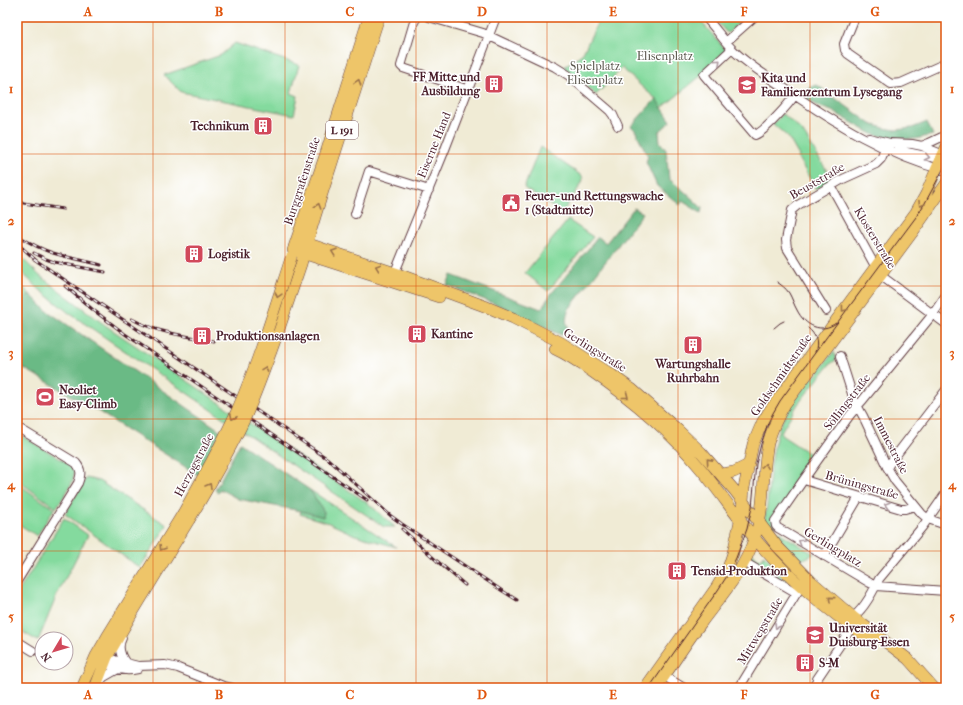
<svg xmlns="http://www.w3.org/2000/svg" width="963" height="705" viewBox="0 0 963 705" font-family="'IM FELL French Canon',serif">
<rect width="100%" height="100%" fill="#fff"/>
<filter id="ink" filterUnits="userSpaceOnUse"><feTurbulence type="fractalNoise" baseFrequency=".025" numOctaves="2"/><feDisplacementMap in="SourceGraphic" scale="8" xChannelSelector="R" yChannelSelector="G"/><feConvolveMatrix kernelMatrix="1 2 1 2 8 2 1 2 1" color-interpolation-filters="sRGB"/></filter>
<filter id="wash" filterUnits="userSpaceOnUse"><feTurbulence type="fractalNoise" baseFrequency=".012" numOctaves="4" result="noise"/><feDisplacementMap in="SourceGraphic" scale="16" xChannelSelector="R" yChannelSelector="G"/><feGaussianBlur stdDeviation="0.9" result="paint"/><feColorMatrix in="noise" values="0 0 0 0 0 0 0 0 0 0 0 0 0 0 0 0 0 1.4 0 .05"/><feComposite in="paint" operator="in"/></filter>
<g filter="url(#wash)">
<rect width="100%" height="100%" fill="#f0ebd5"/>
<!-- green -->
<path fill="#84da9e" stroke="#677c64" d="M600,17H697L726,50L703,74L662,108L656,99L641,86L622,68L596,95L564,67L583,53Z
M713,17H746L728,33L725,31Z
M235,43L299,65L291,93L298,96L294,115L181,92L164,75L221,55Z
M783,114L802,131L832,179L816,189L798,158L799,156L788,137L773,124Z
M540,147L582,176L583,179L582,183L562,213L524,188Z
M568,220L593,237L548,291L525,273Z
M17,253L40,276L105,325L369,504L395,527H384L69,313L39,289L17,268Z
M17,281L30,294L20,304H17Z
M834,351L836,360L830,364L798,404L782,430L781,435L813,456L794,484L796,485L774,528L769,529L764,521L767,506L770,472L774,446L779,427L792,404L811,379L817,374Z
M17,433L69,464C70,465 73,469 73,469C78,479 62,499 56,508L17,480Z
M86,478L99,481L167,525L140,568L65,514Z
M17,483L54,509L37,536L17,523Z
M310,490L396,547L355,535L329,523L300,514L301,511L323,517L324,512Z
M64,518L88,535L57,595L38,641L17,629V594Z
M777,531L814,554C811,555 806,559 802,559C795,560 780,538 775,533Z
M753,553L757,558L762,559L764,555L793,583L796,590L773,577L777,575L764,566L759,568L749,562Z"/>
<!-- forest -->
<path fill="#6bba85" stroke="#5a6c58" d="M817,85L871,124L884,128L896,130L912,128L927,122L933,135L915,139H893L880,136L872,134L832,111L818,106L800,94L806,89Z
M656,99L671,121L659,132L660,142L666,150L669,179L685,192L702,208L701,213L682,201L680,205L657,186L646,162L648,156L635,130L631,126Z
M634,208L643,213L569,309C566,317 565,322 569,330L561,335L503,307L447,285L451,275L541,309L551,294L598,237L606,243Z
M30,294L46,310L221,431L198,475L96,410L20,366H17V334L20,333V304Z
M240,443L310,490L324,512L323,517L301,511L238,499L220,489L218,492L215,490Z"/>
</g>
<g filter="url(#ink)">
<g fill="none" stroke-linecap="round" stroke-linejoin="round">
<defs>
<path id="minor" d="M417,17L414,22L401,66L403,68L469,90
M429,17L483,33L555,67L568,75L610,111L613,115L618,126
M705,17C715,27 723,40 733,50C748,65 767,76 784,88C835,123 886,155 946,171
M855,17L844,44L845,50L848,54L891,84L901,83L946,63
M726,42L754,17
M732,49L704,75L755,135C764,132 789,104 795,95
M869,138L890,143L912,144L922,146L946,156
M922,146L929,143L946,135
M897,150L945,160
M831,186L880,275L946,324
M355,214L369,171L429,190
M393,277L444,152L496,17
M946,295L933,314L862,401L850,415L802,482L775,521L776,526L778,528L870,583L876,586L946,591
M826,311L787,248L786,240L792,210L798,205L843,179L876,164L881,159L885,149
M840,356L854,400L863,416L887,467L895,481L922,514L928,519L946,525
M17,428L20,429L76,463C82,470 81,475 78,483L17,581
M887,467L946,390
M804,480L901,509H905L915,506
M824,556L859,497
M744,562L797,593
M850,619C862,612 873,592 879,579L923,526L946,493
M122,638C117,647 120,655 126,663
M17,641L33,651
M103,657H107L122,663H126L138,666L165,665L178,668L223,686L232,688
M102,660C112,669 124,672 138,669
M661,674L684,688
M817,679L852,627
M98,683L104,677L118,669
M739,688L801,586L805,583
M812,688L815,683"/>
<path id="major" d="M297,240L395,273L487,307L513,318L560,342L612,375L633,390L678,430L701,452L735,491L777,546L811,581L853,617L908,659L934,688
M294,247L325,156L369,17
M293,250L439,297
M277,335L301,264L307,243L322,194L379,17
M555,349C568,355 580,363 591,371C632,399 669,430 700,468C722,494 741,524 764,549C794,583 830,612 868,638
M721,474L734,472L748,465
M82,688L96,656L107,637L182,515
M95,688L107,657L130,617L189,520
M645,688L716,588L728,568L733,553L740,521L743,501L744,488L753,444L762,423L770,410L916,212L926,194L934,175L946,148
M656,688C671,667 685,644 701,623C720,597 744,571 754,539C758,528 761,515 762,503C764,483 764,463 768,443C772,429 778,416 785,404L912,233L946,184"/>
</defs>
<!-- minor casing -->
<use href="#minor" stroke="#633e44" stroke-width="10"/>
<!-- major casing -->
<use href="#major" stroke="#633e44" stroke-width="12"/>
<!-- minor -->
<use href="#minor" stroke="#fff" stroke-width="8"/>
<!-- major -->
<use href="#major" stroke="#eec569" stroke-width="11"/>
<!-- tram -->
<path stroke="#4a1f2b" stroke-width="1" d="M777,282C781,285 786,288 789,293C792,298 794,305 797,310C805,326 821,334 836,323
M774,328L780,323L784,321
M808,328C816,335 819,342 815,352
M649,688L718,590L727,576L736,558L747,529L752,507L756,464L761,444L768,423L773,413L780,401L820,346L916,217L925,203L946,164"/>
<defs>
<path id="rail" d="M17,202L63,209
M17,235C28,242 40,249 53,253C68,258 85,260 101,265
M17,243L38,262
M34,253L46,259L54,262L105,272
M34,259L328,459L391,516L402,524L501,590L517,600
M65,286L92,309L125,334L367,500
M132,319C157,333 186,336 214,341
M402,529L437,561L465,585"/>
</defs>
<!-- rail casing -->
<use href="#rail" stroke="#4a1f2b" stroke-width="3"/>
<!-- rail -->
<use href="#rail" stroke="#fff" stroke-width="1.5" stroke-dasharray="4.5" stroke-linecap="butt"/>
<defs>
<path id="major-bridge" d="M182,515C201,481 220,448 236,413C258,363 274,310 291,258
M189,520C209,486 229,453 245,418C257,391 267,363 277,335"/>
</defs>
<!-- major-bridge casing -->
<use href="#major-bridge" stroke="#633e44" stroke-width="12" stroke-linecap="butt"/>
<!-- major-bridge -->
<use href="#major-bridge" stroke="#eec569" stroke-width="11"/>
</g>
<!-- one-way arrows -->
<defs><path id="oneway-chevron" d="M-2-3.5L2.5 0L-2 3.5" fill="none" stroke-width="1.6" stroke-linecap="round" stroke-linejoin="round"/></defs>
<g stroke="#ae9aa0">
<use href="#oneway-chevron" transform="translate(718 62) rotate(-43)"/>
<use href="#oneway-chevron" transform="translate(927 157) rotate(12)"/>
<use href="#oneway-chevron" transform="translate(887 505) rotate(-164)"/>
<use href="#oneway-chevron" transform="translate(801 542) rotate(-149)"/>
<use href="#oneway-chevron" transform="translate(777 626) rotate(121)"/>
</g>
<g stroke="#9c724a">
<use href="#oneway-chevron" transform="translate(358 82) rotate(-72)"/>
<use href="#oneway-chevron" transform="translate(921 204) rotate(120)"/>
<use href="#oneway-chevron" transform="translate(318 206) rotate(-73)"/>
<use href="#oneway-chevron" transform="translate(334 252) rotate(-161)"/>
<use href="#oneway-chevron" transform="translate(378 267) rotate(-161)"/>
<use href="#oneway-chevron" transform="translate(278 295) rotate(108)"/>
<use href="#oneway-chevron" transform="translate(844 309) rotate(127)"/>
<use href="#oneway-chevron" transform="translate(265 369) rotate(-69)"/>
<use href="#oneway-chevron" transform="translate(626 396) rotate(38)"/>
<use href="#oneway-chevron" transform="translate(233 417) rotate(115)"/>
<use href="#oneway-chevron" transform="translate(709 461) rotate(-132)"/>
<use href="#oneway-chevron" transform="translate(765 466) rotate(-83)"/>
<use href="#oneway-chevron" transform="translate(209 486) rotate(-60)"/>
<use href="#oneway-chevron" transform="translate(162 548) rotate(122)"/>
<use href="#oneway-chevron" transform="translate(831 599) rotate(-139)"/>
</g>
</g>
<!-- grid -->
<path fill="none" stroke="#e0560e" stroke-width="1" stroke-opacity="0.55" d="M153,17V688M285,17V688M416,17V688M547,17V688M678,17V688M810,17V688M17,154H946M17,286H946M17,419H946M17,551H946"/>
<!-- icons -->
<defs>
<symbol id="building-square" viewBox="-11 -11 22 22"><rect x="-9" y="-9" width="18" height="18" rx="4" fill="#d1495b" stroke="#fff"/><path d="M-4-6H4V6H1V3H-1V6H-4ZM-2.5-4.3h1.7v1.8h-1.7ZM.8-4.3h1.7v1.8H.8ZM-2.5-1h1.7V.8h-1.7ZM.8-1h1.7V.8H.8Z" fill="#fff"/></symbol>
<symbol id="school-square" viewBox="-11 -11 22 22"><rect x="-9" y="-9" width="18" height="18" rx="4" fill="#d1495b" stroke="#fff"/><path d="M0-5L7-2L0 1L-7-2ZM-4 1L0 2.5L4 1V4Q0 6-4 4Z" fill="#fff"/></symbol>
<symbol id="civic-square" viewBox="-11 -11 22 22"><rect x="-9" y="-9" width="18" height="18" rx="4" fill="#d1495b" stroke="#fff"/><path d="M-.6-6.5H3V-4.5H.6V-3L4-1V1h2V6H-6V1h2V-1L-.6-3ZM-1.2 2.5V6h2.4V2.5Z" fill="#fff"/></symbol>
<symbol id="stadium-square" viewBox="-11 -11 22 22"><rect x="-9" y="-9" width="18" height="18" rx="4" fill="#d1495b" stroke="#fff"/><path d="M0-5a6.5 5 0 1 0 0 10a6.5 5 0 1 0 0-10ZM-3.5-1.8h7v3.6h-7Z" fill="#fff"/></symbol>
<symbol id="university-square" viewBox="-11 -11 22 22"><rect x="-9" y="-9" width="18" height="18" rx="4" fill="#d1495b" stroke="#fff"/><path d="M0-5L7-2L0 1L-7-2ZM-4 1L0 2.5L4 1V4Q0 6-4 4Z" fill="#fff"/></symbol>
</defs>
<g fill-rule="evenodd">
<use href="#building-square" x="483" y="73" width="22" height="22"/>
<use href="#school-square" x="736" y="74" width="22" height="22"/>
<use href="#building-square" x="252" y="115" width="22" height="22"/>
<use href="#civic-square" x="500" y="192" width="22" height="22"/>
<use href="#building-square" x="183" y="243" width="22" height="22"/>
<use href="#building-square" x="406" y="323" width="22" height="22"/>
<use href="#building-square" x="191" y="325" width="22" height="22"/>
<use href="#building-square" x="682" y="334" width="22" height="22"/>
<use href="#stadium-square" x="34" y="386" width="22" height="22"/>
<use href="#building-square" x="666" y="560" width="22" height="22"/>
<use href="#university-square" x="804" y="624" width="22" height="22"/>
<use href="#building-square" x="794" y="652" width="22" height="22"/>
</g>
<g text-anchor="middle" stroke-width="3" stroke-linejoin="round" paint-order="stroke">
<!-- shield labels -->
<rect fill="#fff" stroke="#80626b" stroke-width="1" x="326" y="121" width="32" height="18" rx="3"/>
<g font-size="11" font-weight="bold" fill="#4a1f2b">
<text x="342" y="134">L 191</text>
</g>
<!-- park labels -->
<g font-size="12" fill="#5b574e" stroke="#fff">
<text x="665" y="60">Elisenplatz</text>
<text x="595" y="70">Spielplatz<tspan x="595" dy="14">Elisenplatz</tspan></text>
</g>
<!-- poi labels -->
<g font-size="12" font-weight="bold" fill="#4a1f2b" stroke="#fff" text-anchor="start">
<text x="480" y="81" text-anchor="end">FF Mitte und<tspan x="480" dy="14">Ausbildung</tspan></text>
<text x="761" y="82">Kita und<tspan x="761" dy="14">Familienzentrum Lysegang</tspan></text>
<text x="249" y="130" text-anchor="end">Technikum</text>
<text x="525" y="200">Feuer- und Rettungswache<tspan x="525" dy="14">1 (Stadtmitte)</tspan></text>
<text x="208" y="258">Logistik</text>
<text x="431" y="338">Kantine</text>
<text x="216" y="340">Produktionsanlagen</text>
<text x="693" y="368" text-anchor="middle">Wartungshalle<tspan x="693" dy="14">Ruhrbahn</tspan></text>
<text x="59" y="394">Neoliet<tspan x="59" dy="14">Easy-Climb</tspan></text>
<text x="691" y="575">Tensid-Produktion</text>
<text x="829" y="632">Universität<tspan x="829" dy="14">Duisburg-Essen</tspan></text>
<text x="819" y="667">S-M</text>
</g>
<!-- street labels -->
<g font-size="12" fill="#4a1f2b" stroke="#fff">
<text transform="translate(434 145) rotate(-68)" y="4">Eiserne Hand</text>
<text transform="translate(302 181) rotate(-72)" y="4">Burggrafenstraße</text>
<text transform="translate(817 181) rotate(-30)" y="4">Beuststraße</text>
<text transform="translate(875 238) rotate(59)" y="4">Klosterstraße</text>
<text transform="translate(595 350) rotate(32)" y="4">Gerlingstraße</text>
<text transform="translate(781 375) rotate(-55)" y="4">Goldschmidtstraße</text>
<text transform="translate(847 402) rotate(-52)" y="4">Söllingstraße</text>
<text transform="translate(891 445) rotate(63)" y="4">Immestraße</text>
<text transform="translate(194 465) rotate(-62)" y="4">Herzogstraße</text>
<text transform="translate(862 485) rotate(16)" y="4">Brüningstraße</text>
<text transform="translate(833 547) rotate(31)" y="4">Gerlingplatz</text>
<text transform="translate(760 631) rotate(-59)" y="4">Mittwegstraße</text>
</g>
</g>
<!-- margin -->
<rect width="963" height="705" fill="none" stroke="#fff" stroke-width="44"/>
<!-- north arrow -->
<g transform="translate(54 651) rotate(232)"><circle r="19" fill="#ffffff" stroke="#b7a5aa"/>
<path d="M0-3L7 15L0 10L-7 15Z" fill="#d1495b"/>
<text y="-6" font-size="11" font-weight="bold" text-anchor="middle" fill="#4a1f2b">N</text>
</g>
<rect x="22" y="22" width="919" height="661" fill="none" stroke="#e0560e" stroke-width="1.5"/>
<g font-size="13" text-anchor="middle" font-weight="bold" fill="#e0560e">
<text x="88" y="16">A</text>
<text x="219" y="16">B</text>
<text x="350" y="16">C</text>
<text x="482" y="16">D</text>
<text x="613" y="16">E</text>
<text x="744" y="16">F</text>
<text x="875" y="16">G</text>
<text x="11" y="93">1</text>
<text x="952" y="93">1</text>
<text x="11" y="225">2</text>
<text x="952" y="225">2</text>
<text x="11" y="357">3</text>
<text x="952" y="357">3</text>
<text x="11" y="489">4</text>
<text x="952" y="489">4</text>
<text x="11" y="621">5</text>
<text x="952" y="621">5</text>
<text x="88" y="699">A</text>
<text x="219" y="699">B</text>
<text x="350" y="699">C</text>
<text x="482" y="699">D</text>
<text x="613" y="699">E</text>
<text x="744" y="699">F</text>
<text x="875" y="699">G</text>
</g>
</svg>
